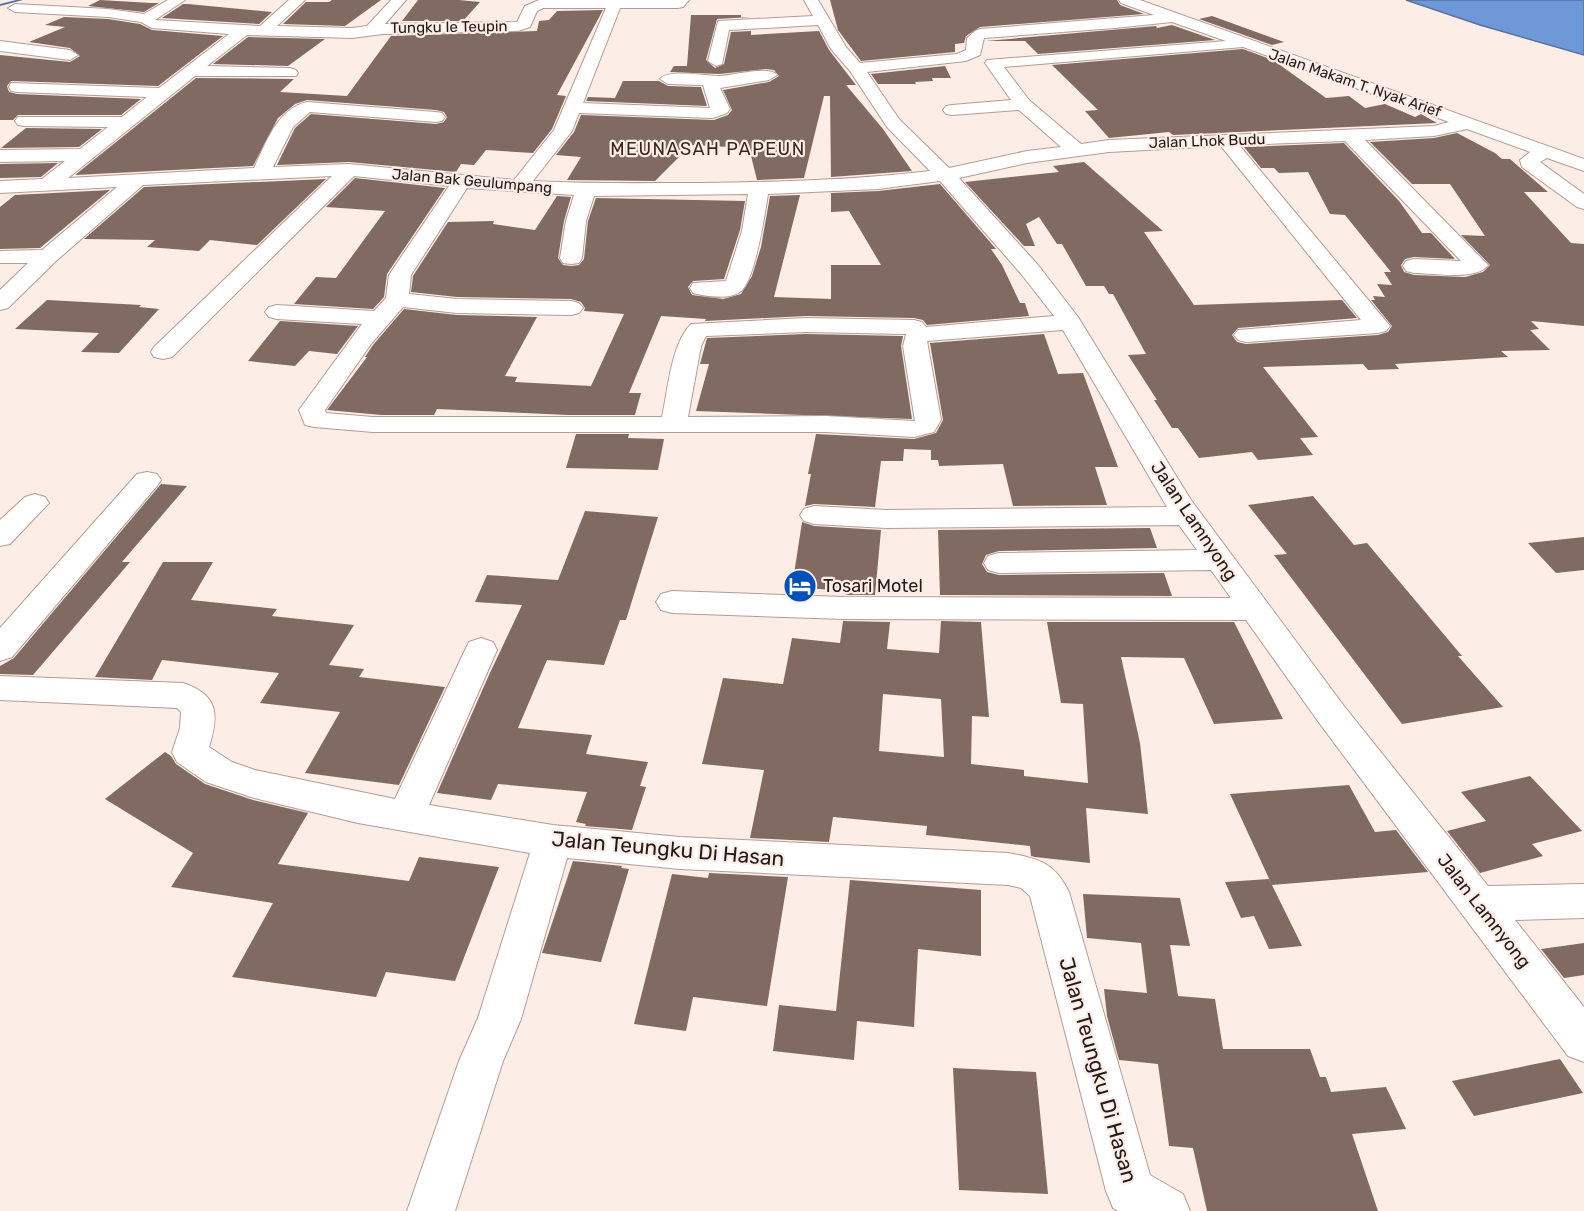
<svg xmlns="http://www.w3.org/2000/svg" width="1584" height="1211" viewBox="0 0 1584 1211" font-family="Rubik,sans-serif">
<rect width="100%" height="100%" fill="#fdede7"/>
<!-- water -->
<path fill="#6f98d8" stroke="#58729e" stroke-width="1.5" d="M1406,0H1584V55L1480,25Z"/>
<g fill="none" stroke-linecap="round" stroke-linejoin="round">
<!-- stream -->
<path fill="#58729e" fill-rule="evenodd" d="M16,0H23L0,6V4Z"/>
</g>
<!-- building -->
<path fill="#806a61" fill-rule="evenodd" d="M100,0L151,3H159L144,12L88,6Z
M332,0H381L345,26L283,24L306,2H329Z
M418,0H459L480,2L463,21H402Z
M830,0H1117L1120,5L1144,14L980,27L966,36L964,43L955,44V52L861,61L838,30Z
M183,4H188L272,12L259,24L162,18Z
M603,10L557,95L566,96L552,129L533,153L486,150L474,165L461,164L456,172L349,162L277,165L295,128L311,114L436,124L444,122L447,117L444,112L436,110L307,100L295,104L278,118L253,166L75,175L196,78L294,79L280,92L347,96L391,36L537,31L539,21L549,20L557,11Z
M691,15H741V17H751L717,19L706,60L715,68L724,64L731,32L751,31V35L819,31L829,50L856,85H846L883,129L912,171L831,177L830,96H824L804,178L757,180L749,148L691,145L655,181L567,180L581,157L556,155L574,132L581,115L714,120L728,115L732,110L723,90L769,82L779,76L774,70L766,69L719,74L670,72L674,66H687Z
M1212,16L1284,42L1272,45L1199,19Z
M64,17L108,19L140,24L152,30L223,36L158,86L11,81L7,86L9,92L17,94L141,99L121,115H18L13,120H0V55L70,62L80,56L70,48L29,42L65,27L45,25Z
M1172,25L1215,40L1038,54L1025,41H986L1156,26L1157,28Z
M248,37L325,39L288,66L213,64Z
M1243,49L1273,60L1326,98L1349,96L1365,108L1385,104L1415,117L1421,114L1437,123L1173,135L1169,132L1109,138L1085,111L1098,110L1052,65Z
M945,66L951,78H932L933,81L915,82L916,84H878L871,74Z
M623,81H659L668,86L701,87L707,106L586,101L588,97L615,98Z
M26,128L102,129L79,147L1,148Z
M1457,133L1495,153L1502,159H1510L1548,192H1524L1571,243L1584,244V326L1531,321L1539,329L1530,330L1550,350L1501,351L1508,357L1395,364L1399,369L1368,370L1363,364L1263,367L1318,437L1300,438L1313,455L1258,460L1252,452L1199,458L1178,428H1172L1154,400H1157L1128,355L1146,354L1113,294H1109L1104,286H1086L1062,244H1057L1039,217L1026,224L1035,246H1024L965,182L1059,172L1053,166L1084,162L1163,231L1144,232L1194,305L1342,300L1357,318L1238,328L1232,335L1237,342L1246,344L1378,335L1388,332L1392,326L1371,300H1375L1373,296L1385,297L1377,284L1392,285L1384,272H1391L1345,215L1330,214L1308,172L1279,173L1274,168H1261L1244,147L1344,143L1399,201L1422,233H1431L1455,259L1414,257L1405,259L1401,265L1404,272L1414,275L1465,277L1483,272L1490,265L1461,235L1485,236L1450,184H1412L1370,142L1434,138Z
M58,163L41,177L0,178V164Z
M355,178L445,188L387,274L384,297L373,309L294,304L316,277L336,278L385,211L326,207Z
M326,179L257,245L210,240L199,251L147,247L155,240L84,239L144,187Z
M940,184L996,249H991L1002,265L1020,303H1025L1029,316L927,325L923,320L914,318L806,316L705,321L706,319L661,316L629,393H641L635,415H568L437,409L434,415H381L327,410L367,357H365L373,345L404,309L457,315L537,317L505,376L517,377L515,382L591,386L624,314L584,311L585,308L581,302L571,299L457,297L411,292L413,276L448,222L494,221L493,224L535,230L557,196L571,197L564,221L558,258L563,265L571,266L579,265L584,259L588,221L596,198L745,201L740,230L724,279L693,281L688,287L692,295L723,299L741,294L752,276L761,247L770,196L800,195L774,297L831,299V265H881L849,211L831,212V193L878,191Z
M110,190L40,248L0,249V207L15,195Z
M47,300L141,305L139,307L159,309L119,353L81,352L99,333L15,329Z
M280,321L358,326L337,354L309,351L295,366L248,361Z
M806,334L903,336L901,346L912,419L696,411L709,364H700L707,338Z
M1044,334L1058,374L1083,373L1118,467H1095L1107,505L1013,506L1003,464L939,466L938,460H931V450L904,449L903,461H881L875,507L814,504L805,506L811,474H808L816,434L914,439L936,433L943,420L930,343Z
M576,434H629L628,438L664,439L658,470L566,468Z
M161,484L187,486L122,562H130L33,675L0,674V666L14,658Z
M1313,496L1354,545L1367,543L1462,656H1458L1503,707L1402,724L1274,555L1287,554L1248,505Z
M585,511L658,517L626,620H620L604,665L547,660L518,728L592,735L586,754L648,762L640,786L646,787L632,830L585,826L586,824L576,822L587,792L498,784L491,800L437,793L489,675L522,605L475,602L487,575L558,580Z
M802,522L814,526L881,530L875,595H846L847,591L792,587Z
M1150,528L1157,548L999,551L986,555L982,564L987,572L999,575L1164,573L1172,596L940,595L938,530Z
M1584,537V570L1556,573L1528,543Z
M163,562H213L191,600L277,609L272,616L354,625L329,665L364,669L359,677L445,687L399,785L305,773L340,712L260,703L279,673L162,660L152,680L95,677Z
M843,621L890,622L887,649L939,653L941,621L981,622L989,717L972,716L971,764L1024,770V776L1088,783L1083,704L1061,703L1047,622H1234L1283,719L1214,724L1184,658L1121,657L1140,743L1148,814L1086,808L1090,863L1035,857L1031,856L1030,846L926,835L927,826L833,817L829,842L750,838L764,770L702,764L723,678L783,684L792,638L840,643ZM883,694L941,699L944,757L879,751Z
M165,752L171,756L176,764L205,784L253,800L308,813L278,864L409,881L419,857L499,867L455,981L386,972L376,997L232,977L273,903L171,887L193,853L105,799Z
M1530,776L1582,831L1532,844L1543,856L1480,873L1447,831L1486,821L1461,792Z
M1349,785L1375,832L1396,830L1428,872L1272,885L1230,794Z
M573,861L622,866L621,868L629,869L601,962L542,953Z
M709,873L788,877L767,1006L693,997L686,1031L634,1024L672,874L708,878Z
M1269,879L1302,946L1269,949L1254,916L1241,918L1225,882Z
M850,880L981,890V956L918,949L914,1027L857,1021L854,1060L773,1051L779,1005L836,1011Z
M1083,894L1180,898L1190,946L1170,945L1178,996L1215,999L1223,1049H1310L1320,1077H1326L1331,1092L1386,1087L1406,1129L1352,1134L1378,1211H1207L1193,1148L1169,1146L1158,1064L1119,1060L1107,1016L1104,989L1147,993L1141,943L1087,938Z
M1584,943V975L1564,978L1541,949Z
M1560,1059L1583,1093L1474,1116L1452,1081Z
M953,1068L1036,1072L1048,1194L959,1190Z"/>
<g fill="none" stroke-linecap="round" stroke-linejoin="round">
<defs>
<path id="minor" d="M168,0H185L155,20L260,26L289,0H305L277,26L352,28L367,26L391,0H406L385,24L517,22L525,6L539,0H689L683,7L678,8H620L583,103L710,108L703,85L668,84L660,79C667,69 705,76 719,76C732,76 769,65 777,75L769,80L720,88L730,109L727,113L713,118L579,113L572,131L533,181C590,184 646,183 702,183C778,182 855,180 930,171L887,127L850,71L831,49L818,25L729,30L722,64L716,66L708,61L718,21L813,16L804,0H818L846,47L860,63L957,54L966,50L967,38L975,31L980,29L1154,15L1121,3L1119,0H1140L1584,159V171L1547,158L1540,162L1584,194V209L1577,207L1522,167L1520,160L1530,152L1467,129L1434,136L1365,140L1488,265C1477,281 1432,273 1414,273L1406,271L1403,266L1406,261L1414,259L1461,261L1345,141L1239,145L1390,326L1386,331L1378,333L1246,342L1238,340L1234,335L1238,330L1361,320L1221,146L1109,152L1027,163L959,178L1038,265L1078,317L1191,500L1344,706L1488,886L1584,884V918L1515,920L1584,1007V1062L1568,1056L1320,724L1246,620L844,619L672,613L661,610L656,602L661,594L672,591L844,597L1231,598L1211,570L999,573L988,570L984,563L988,556L999,553L1197,550L1179,525L886,528L814,524L804,521L800,515L804,509L814,506L886,510L1167,507L1063,330L927,341L941,420L934,432L914,437L826,432H373L314,427L305,425L299,410L362,324L277,319L269,317L265,312L269,307L277,305L374,311L386,298L389,275L449,186L354,176L172,357L163,359L154,357L151,352L154,347L332,176L143,185L56,261L8,308L0,310V290L28,263H0V251L42,250L117,187L0,193V181L42,179L65,161L0,162V150L80,149L108,127L24,126L18,125L15,121L18,117H122L147,97L17,92L11,91L9,87L11,83L159,88L229,34L152,28L141,22L108,17L15,12L8,8L15,4L108,9L144,14ZM543,8H606L554,130L514,180L349,164L273,167L293,127L310,112L436,122L442,121L445,117L442,113L436,112L307,102C277,109 266,143 254,168L68,178L195,76H296L298,73L296,70L290,68L207,66L247,35L352,38L383,34L518,31L530,27L537,11ZM1172,22L1226,41L987,60L985,63L1011,100L952,105L946,106L943,110L946,114L952,115L1019,110L1061,147L1027,151L949,168L899,119L867,72L966,61L980,55L984,38L1115,28ZM1243,47L1449,122L1434,126L1109,140L1081,144L1029,100L1004,67ZM940,181L1022,275L1054,316L926,327L922,322L914,320L806,318L691,324C671,344 668,390 662,417H373L326,413L325,410L371,344L403,307L457,313L571,315L579,313L583,308L579,303L571,301L457,299L409,294L411,275L467,188L574,195L566,221L560,258L563,263L571,264L579,263L582,258L586,221L594,196L748,194L742,231L726,281L693,283L690,288L693,293C705,296 728,300 740,292C755,282 765,213 768,194L878,189ZM806,332L906,334L903,346L915,421L826,416L688,417L701,346L706,336Z
M0,41L70,50L78,55L70,60L0,51Z
M147,472L157,474L161,480L157,486L12,657L0,661V628L137,474Z
M35,494L45,497L49,503L10,544L0,546V520L25,497Z
M481,638L493,642L497,650L429,805L553,825L680,837L1008,853C1039,859 1054,862 1069,892L1150,1175L1183,1194L1190,1211H1118L1113,1208L1106,1191L1030,896L1021,888L1008,885L680,869L567,858L521,1019L503,1061L455,1211H407L459,1061L478,1018L530,853L358,823L254,798L206,782L177,762L172,752L180,728L181,712L177,708L0,700V676L183,683C219,695 219,715 209,747L232,762L255,770L395,799L465,650L469,642Z"/>
</defs>
<!-- minor casing -->
<use href="#minor" stroke="#b49c93" stroke-width="2"/>
<!-- minor -->
<use href="#minor" fill="#fff" fill-rule="evenodd"/>
</g>
<!-- icons -->
<defs>
<symbol id="hotel-disc" viewBox="-11 -11 22 22"><circle r="9.5" fill="#0251ba" stroke="#fdede7"/><path d="M-6-4.5h1.5V1H6V5H4.5V3h-9V5H-6ZM-4 0a1.8 1.8 0 1 1 3.6 0ZM.5 0V-2.5h3Q6-2.5 6 0Z" fill="#fff"/></symbol>
</defs>
<g fill-rule="evenodd">
<use href="#hotel-disc" x="781" y="567" width="38" height="38"/>
</g>
<g text-anchor="middle" stroke-width="4.5" stroke-linejoin="round" paint-order="stroke">
<!-- far-street labels -->
<g font-size="15" fill="#241b18" stroke="#fdede7">
<text transform="translate(449 27) rotate(-1)" y="5">Tungku Ie Teupin</text>
<text transform="translate(1355 83) rotate(19)" y="5">Jalan Makam T. Nyak Arief</text>
<text transform="translate(1207 141) rotate(-2)" y="5">Jalan Lhok Budu</text>
<text transform="translate(472 181) rotate(5)" y="5">Jalan Bak Geulumpang</text>
</g>
<!-- far-quarter labels -->
<g font-size="18" letter-spacing="1.5" fill="#3a261f" stroke="#fdede7">
<text x="708" y="155">MEUNASAH PAPEUN</text>
</g>
<!-- street labels -->
<g font-size="18" fill="#241b18" stroke="#fdede7">
<text transform="translate(1194 521) rotate(56)" y="6">Jalan Lamnyong</text>
<text transform="translate(1484 911) rotate(52)" y="6">Jalan Lamnyong</text>
</g>
<!-- poi labels -->
<g font-size="18" fill="#241b18" stroke="#fdede7" text-anchor="start">
<text x="823" y="592">Tosari Motel</text>
</g>
<!-- near-street labels -->
<g font-size="21" fill="#241b18" stroke="#fdede7">
<text transform="translate(668 849) rotate(5)" y="7">Jalan Teungku Di Hasan</text>
<text transform="translate(1098 1070) rotate(74)" y="7">Jalan Teungku Di Hasan</text>
</g>
</g>
</svg>
